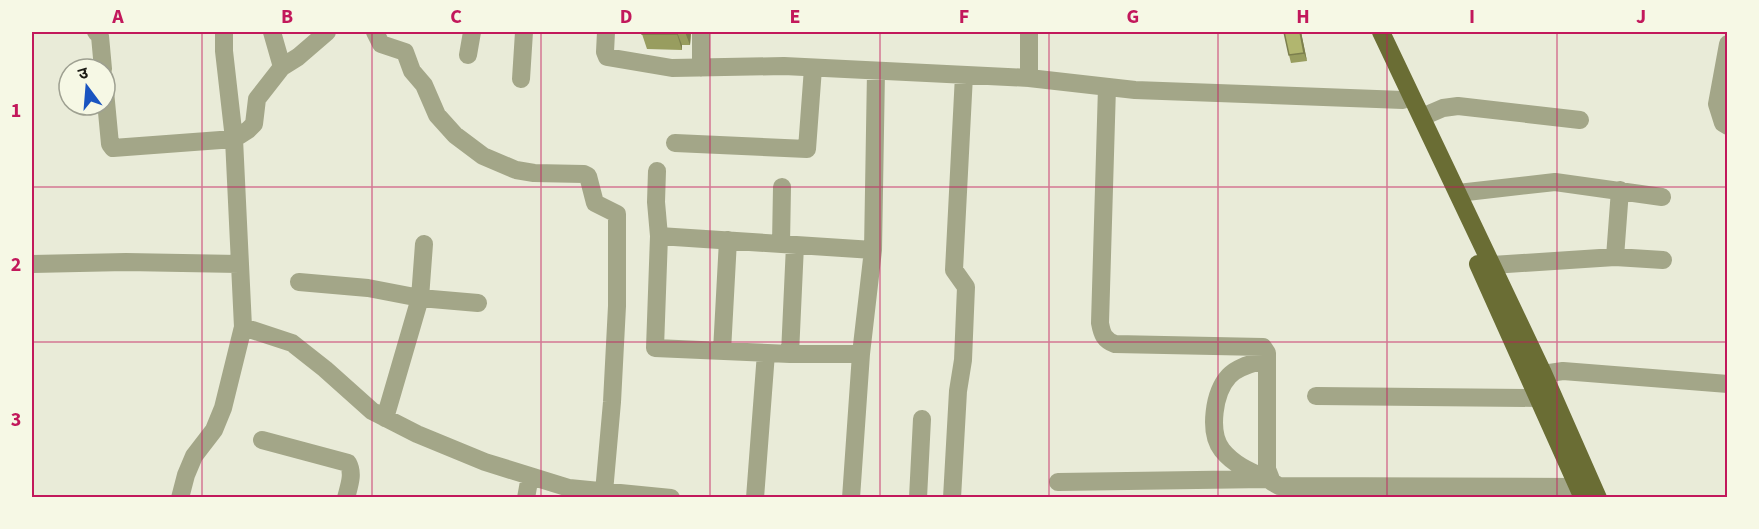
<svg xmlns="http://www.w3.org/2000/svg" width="1759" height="529" viewBox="0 0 1759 529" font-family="'Source Sans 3','Noto Sans Devanagari',sans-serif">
<rect width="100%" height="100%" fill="#e9ebd8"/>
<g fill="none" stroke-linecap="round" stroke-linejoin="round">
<!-- minor -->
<path stroke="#a3a688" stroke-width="18" d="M96,32L100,36L103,69
M272,32L282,67
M375,32L381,44L405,52L412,71L424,85L437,115L455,135L483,156L516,170L534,173L584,174L588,176L595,203L617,214V306L612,402L604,492
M606,32L605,52L607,57L672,68L784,66L1029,78L1135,90L1403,100
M701,32V68
M1728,44L1717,104L1723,123L1728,126
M468,55L472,32
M1029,78V32
M521,79L524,32
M1107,87L1100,323C1102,334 1104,340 1115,344L1263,347L1267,353V469L1272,482L1279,486L1578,487
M105,91L110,144L113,148L234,139L248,130L254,124L257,99L282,67L298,57L327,32
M1422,117L1443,108L1458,106L1580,120
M675,143L807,149L813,68
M657,171L656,202L659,236L873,250L876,71
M1458,193L1555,182L1662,197
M659,236L655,348L790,354H861
M781,244L782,187
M1615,257L1620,190
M32,264L126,262L239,264
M1492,265L1615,257L1663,260
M299,282L368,288L420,298L478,303
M243,327L292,343L325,369L372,411L417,434L485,462L569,488L671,498
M722,351L728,240
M790,354L795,245
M1529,376L1563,371L1728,384
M1316,396L1539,398
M385,418L420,298L424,244
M262,440L348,463C354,474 349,486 346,498
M1265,478C1249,471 1233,464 1222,450C1208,432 1214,392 1229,376C1238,366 1255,363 1267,359
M1058,482L1266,479
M180,498L186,475L194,456L214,430L223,408L243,327L234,139L224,51V32
M526,498L530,476
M755,498L766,353
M851,498L861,354L873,250
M918,498L922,419
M952,498L958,391L963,360L966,287L954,270L964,75"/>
<!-- major -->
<path stroke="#6a6d34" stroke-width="18" d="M1381,32L1543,373L1598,498
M1478,264L1583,498"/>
</g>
<!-- wall -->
<path fill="#989d5f" d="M642,32H691L690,45H682V50L647,49L642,34Z
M1284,32H1301L1307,61L1291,63L1289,55Z"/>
<!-- shaded-wall -->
<path fill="#7c7f4e" d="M677,32L682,45V50L677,34Z
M685,32H691L690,45Z
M1300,32H1301L1307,61L1304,53Z"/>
<!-- building -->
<path fill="#b1b66f" stroke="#7c7f4e" stroke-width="1.5" d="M642,32H677V34H642Z
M1284,32H1300L1304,53L1289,55Z"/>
<!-- grid -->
<path fill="none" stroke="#c2185b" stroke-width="1.5" stroke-opacity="0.55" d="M202,32V498M372,32V498M541,32V498M710,32V498M880,32V498M1049,32V498M1218,32V498M1387,32V498M1557,32V498M32,187H1728M32,342H1728"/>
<!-- border -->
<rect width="1759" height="529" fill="none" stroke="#f6f8e5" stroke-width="66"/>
<!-- north arrow -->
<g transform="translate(87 87) rotate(344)"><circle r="28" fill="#f6f8e5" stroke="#9ea091" stroke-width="1.5"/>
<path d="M0-4.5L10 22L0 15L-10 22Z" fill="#1954c0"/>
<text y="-9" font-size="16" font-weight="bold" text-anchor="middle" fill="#1b1b14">उ</text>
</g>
<rect x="33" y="33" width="1693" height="463" fill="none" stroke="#c2185b" stroke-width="2"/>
<g font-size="20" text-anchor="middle" font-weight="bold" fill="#c2185b">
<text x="118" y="23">A</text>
<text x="287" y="23">B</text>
<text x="456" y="23">C</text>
<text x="626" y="23">D</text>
<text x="795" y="23">E</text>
<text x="964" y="23">F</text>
<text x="1133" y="23">G</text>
<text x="1303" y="23">H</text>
<text x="1472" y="23">I</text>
<text x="1641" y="23">J</text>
<text x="16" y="117">1</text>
<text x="16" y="271">2</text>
<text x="16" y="426">3</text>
</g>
</svg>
